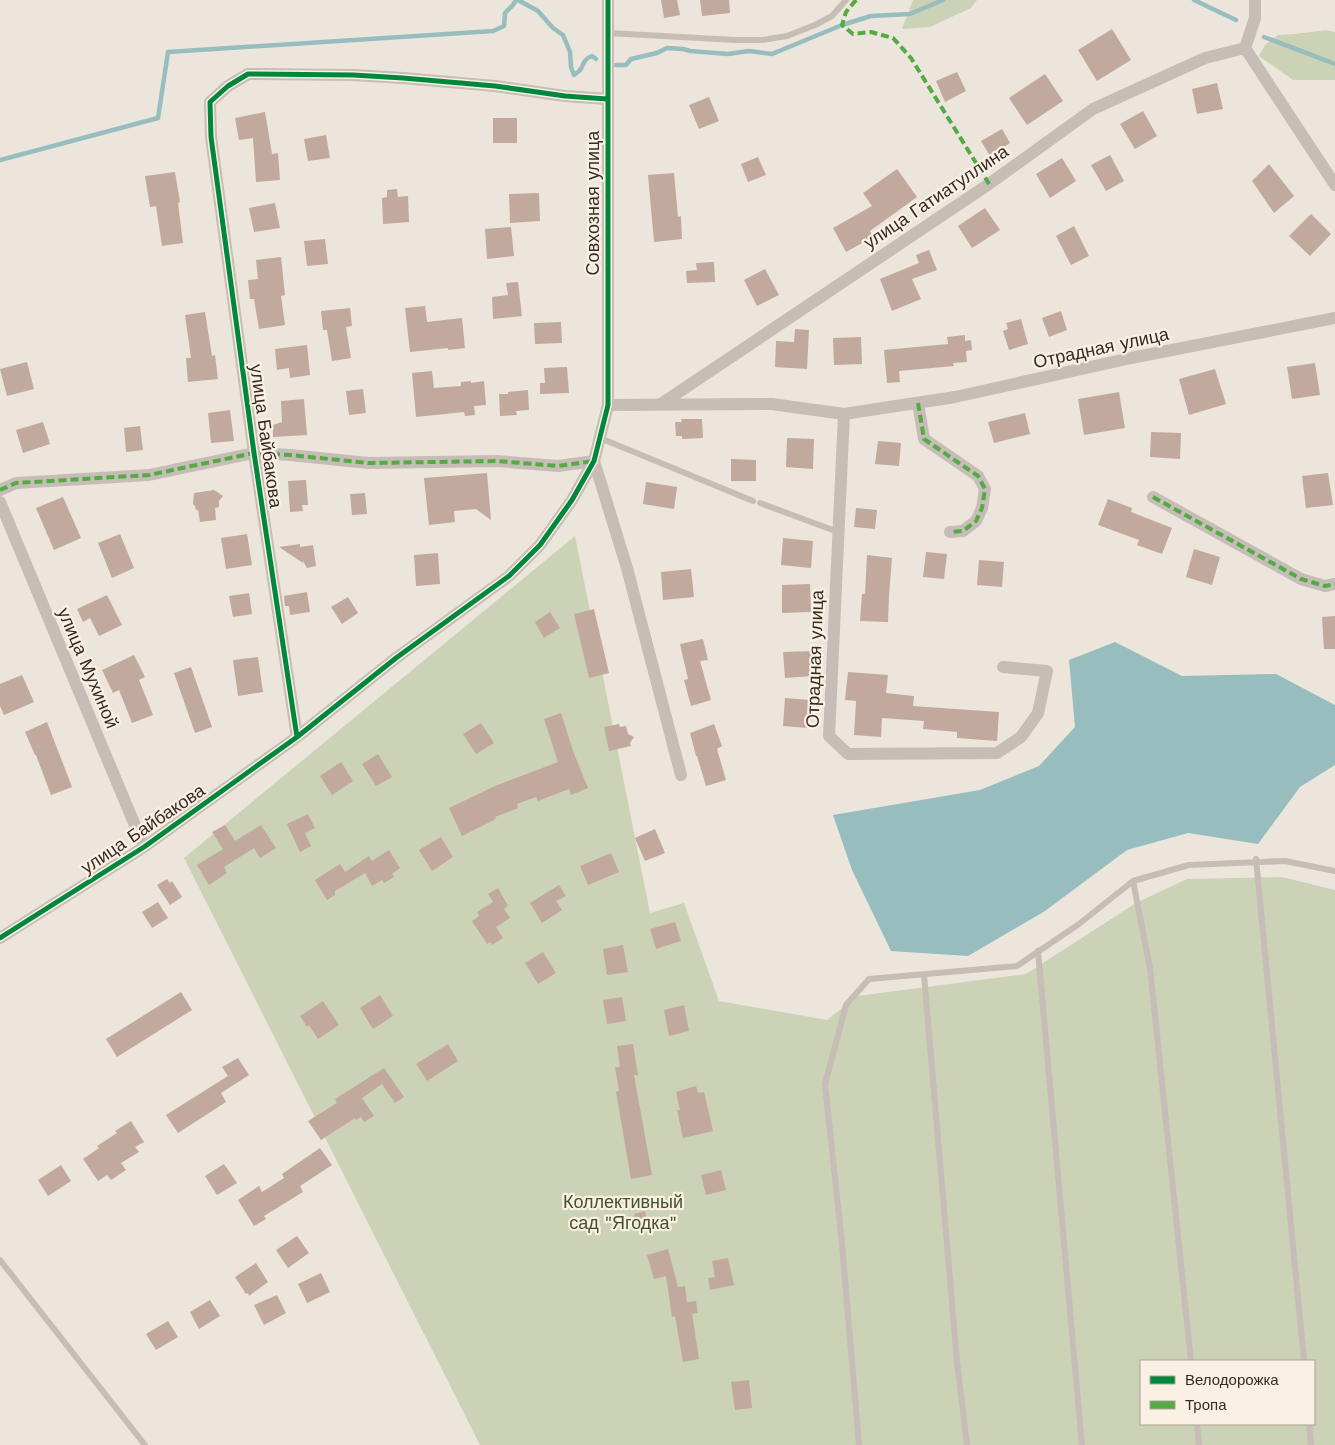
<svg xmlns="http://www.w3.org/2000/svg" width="1335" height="1445" viewBox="0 0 1335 1445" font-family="'Work Sans',sans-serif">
<rect width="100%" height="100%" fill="#ece5dc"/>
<!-- green -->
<path fill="#ccd2b6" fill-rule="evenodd" d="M913,0H977L971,8L930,27L902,29Z
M1326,30L1335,32V80H1293L1259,56L1265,45L1278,35L1295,34Z
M575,536L650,913L684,903L719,1001L827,1020L857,996L1026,974L1136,903L1187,879L1282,877L1335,890V1445H480L184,858ZM1141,1361H1314V1424H1141Z"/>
<!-- water -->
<path fill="#98bdbe" d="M1115,642L1182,676L1276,674L1335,705V765L1300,787L1258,844L1188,833L1127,850L1045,911L968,956L891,951L852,870L833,815L980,790L1039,766L1075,727L1069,660Z"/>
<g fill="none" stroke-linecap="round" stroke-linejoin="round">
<!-- stream -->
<path stroke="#98bdbe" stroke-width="4.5" d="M518,0L538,11L553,28L563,35L570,52L571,67L574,75C576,73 579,72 580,70C585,64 582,60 592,56L596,59
M1194,0L1236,20
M1264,37L1335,64
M616,65H626L631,59L657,53L667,48L683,49L690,51L728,54L749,51L772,54L842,25L871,16L910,14L943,0
M0,160L158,118L168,52L493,31L504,26L505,13L513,5L516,0"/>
</g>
<!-- building -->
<path fill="#c1a99d" d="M661,0H677L680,15L664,18Z
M700,0H729L730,13L702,16Z
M1112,29L1131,60L1097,81L1078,50Z
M957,72L966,91L945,102L936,81Z
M1045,74L1063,101L1027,125L1009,98Z
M1217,83L1223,109L1197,114L1192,89Z
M709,97L719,121L699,129L689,105Z
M1143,111L1157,136L1135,149L1120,124Z
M265,112L272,154L278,153L280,180L256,182L253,138L239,140L235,118Z
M493,118H517V143H493Z
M1002,129L1010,143L990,156L981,141Z
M326,135L330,158L308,161L304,139Z
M1110,155L1124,181L1106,191L1091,165Z
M758,157L766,175L748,182L741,164Z
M1062,158L1076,181L1050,198L1036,174Z
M1269,164L1294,196L1274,213L1252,181Z
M897,169L917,197L870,231L873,237L846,252L833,228L872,206L863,193Z
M175,172L180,202L178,203L183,243L162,246L156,206L150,207L145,176Z
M674,173L678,217L681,216L682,239L654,242L648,175Z
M397,189L398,197L408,196L409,222L383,224L382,198L387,197V190Z
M539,193L540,221L510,223L509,194Z
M275,203L280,228L254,232L249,208Z
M985,208L1000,230L972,248L958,226Z
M1311,214L1331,234L1310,256L1289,236Z
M1074,226L1089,256L1071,265L1056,236Z
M511,227L514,256L487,259L485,229Z
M325,239L328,264L307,266L304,241Z
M929,250L937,270L912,279L921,299L892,311L880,279L919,263L916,255Z
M281,257L285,295L281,296L285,325L259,329L254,299H250L248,280L258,279L256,260Z
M714,262L715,282L687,283L686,271L697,270L696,263Z
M765,269L779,295L757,306L744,280Z
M518,282L522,316L493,319L492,297L508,295L506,283Z
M425,306L427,322L462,318L465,348L448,350V348L410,352L405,308Z
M350,308L352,326L346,327L351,358L332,361L327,330H323L321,311Z
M1061,311L1067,330L1049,337L1042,318Z
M205,312L212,356L215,355L218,379L188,382L186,358H191L185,315Z
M1021,319L1028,344L1009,350L1003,331L1008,329L1006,323Z
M561,322L562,343L535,344L534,323Z
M795,329L809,330L807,369L775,367L776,341L794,342Z
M965,335V341L971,340L972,350L966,351L967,362L953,363L954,366L899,371L900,382L887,383L884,350L948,344L947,337Z
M861,337L862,364L834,365L833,338Z
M307,345L310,375L290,378L289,368L277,370L275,349Z
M27,362L34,389L7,396L0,369Z
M1315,363L1320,395L1292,399L1287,367Z
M567,367L569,393L540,394V383H545L544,368Z
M1215,369L1226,404L1189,415L1179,379Z
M432,371L434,388L461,386V382L471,381V383L484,381L486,405L474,406L475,415L465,416L464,412L416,417L412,373Z
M363,389L366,413L349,415L346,391Z
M528,390L529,410L516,411L517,415L500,416L499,394H508V392Z
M1119,392L1125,428L1084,435L1078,399Z
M304,399L307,435L273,437V425L282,422L281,401Z
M230,410L234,441L211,443L208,413Z
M1025,413L1030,434L994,443L988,422Z
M681,419H702L703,438L682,439V436H676L675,422H682Z
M43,422L50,444L23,453L16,430Z
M140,426L143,450L126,452L124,428Z
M1151,432L1181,433L1180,459L1150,457Z
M787,438L814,439L813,469L786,467Z
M878,441L901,443L899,466L875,464Z
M731,459L756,460V481H731Z
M487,473L491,520L476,509L454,511L455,522L429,525L424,478Z
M1328,473L1333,505L1306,508L1302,476Z
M306,480L308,505H302L303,511L290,512L288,481Z
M646,482L677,487L674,509L643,504Z
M214,490L223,496L219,501V507L215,508L216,520L200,522L198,510H196L195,506L193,504L194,493Z
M365,493L367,514L352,515L350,494Z
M63,497L81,538L54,550L36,508Z
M1108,499L1132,508L1131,512L1172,528L1162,554L1137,545L1139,540L1098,525Z
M856,508L877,510L875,529L854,527Z
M120,534L134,568L112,578L98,543Z
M247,534L252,565L226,569L221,538Z
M783,538L813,541L811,568L781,565Z
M300,544V547L313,545L316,566L307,568L303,561V563L279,547Z
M1194,549L1220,557L1212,585L1186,577Z
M926,552L947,554L944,579L923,577Z
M438,553L440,584L416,586L414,555Z
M867,555L892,558L889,595L888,622L860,621L862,594H865Z
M979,560L1004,562L1002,587L977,585Z
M691,569L694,597L663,600L661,572Z
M810,584L811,612L782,613V585Z
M307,592L310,612L290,615L289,606H285L284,596Z
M249,593L252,614L233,617L229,596Z
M107,595L122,625L99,636L90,618L83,622L77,609Z
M348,597L358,613L342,624L331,607Z
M594,609L609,673L589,678L574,614Z
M550,612L560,628L544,638L535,622Z
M1335,616V649H1324L1322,617Z
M703,639L708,660L700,661L711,700L691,706L684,680L688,679L680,644Z
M812,651L813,676L785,678L783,652Z
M134,655L145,677L139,680L153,715L132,723L119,690L113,693L102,670Z
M258,657L263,692L238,696L233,660Z
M191,667L212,727L195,733L174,673Z
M848,672L888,675L886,693L914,696L913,706L999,712L997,741L957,738V732L923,729L924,721L882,718L881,737L854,735L856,701L845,700Z
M22,675L34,702L4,715L0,706V684Z
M785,698L810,700L808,728L783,726Z
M561,713L573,751L588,788L571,795L569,789L538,801L536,797L517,804L518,808L495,817L496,819L462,836L449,808L495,786L558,762L544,719Z
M47,722L72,787L51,795L36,755H35L25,732Z
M481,723L494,743L476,754L463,734Z
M619,724L620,727L626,726L628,734L634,737L630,743L631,746L609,751L604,727Z
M714,724L722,746L717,749L726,780L706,786L697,756H696L690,733Z
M378,754L392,777L376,786L362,764Z
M341,762L353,781L332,795L320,776Z
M308,814L315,828L305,833L311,846L300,852L287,824Z
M225,825L235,841L261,825L276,848L260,858L254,848L224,867L227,873L209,885L197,865L223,849L212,832Z
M655,829L665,853L645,861L635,838Z
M441,837L453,857L432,871L419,850Z
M389,850L400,868L392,874L394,877L384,883L382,880L372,886L365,873L335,891V895L327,900L315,880L340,864L345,872L369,856L372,861Z
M611,853L619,872L588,885L580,866Z
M167,879L170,883L172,881L182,897L170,905L157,885Z
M559,885L566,896L556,901L562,910L542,923L530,903Z
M498,888L508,906L504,909L510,918L496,927L503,938L492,945L490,942L487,944L472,921L479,916L477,912L493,902L488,894Z
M158,902L168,918L152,928L142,912Z
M675,922L681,941L656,949L650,929Z
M623,945L628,972L607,975L603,949Z
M543,952L556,973L538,984L525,963Z
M181,992L192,1010L117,1057L106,1039Z
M380,995L393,1016L373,1029L360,1008Z
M622,997L626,1021L607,1024L603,1000Z
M323,1001L339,1025L318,1039L309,1025L307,1027L300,1016Z
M684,1005L689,1031L669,1036L664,1010Z
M448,1044L458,1061L427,1081L416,1064Z
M633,1044L638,1075H634L652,1175L631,1179L616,1092L619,1091L615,1067H620L617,1046Z
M238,1058L249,1075L221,1093L226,1102L178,1133L166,1115L228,1076L222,1067Z
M384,1068L404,1097L395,1103L382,1084L362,1098L374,1116L364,1122L361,1117L356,1120L355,1118L321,1140L308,1121L337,1103L335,1099Z
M696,1086L698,1093L704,1092L713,1131L683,1138L677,1110H680L676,1092Z
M131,1121L144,1142L135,1147L139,1152L121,1163L126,1170L111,1180L107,1175L98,1181L83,1159L99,1148L97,1146L117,1133L115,1131Z
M320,1148L332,1165L300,1186L303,1192L264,1216L266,1219L254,1226L238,1200L259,1186L262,1192L284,1178L282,1174Z
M224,1164L237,1183L217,1195L205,1176Z
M61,1165L71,1181L48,1196L38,1180Z
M721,1170L726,1190L706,1195L701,1175Z
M645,1211L649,1228L638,1231L634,1214Z
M297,1236L309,1253L288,1268L276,1250Z
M668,1249L678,1287L685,1286L687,1302L696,1301L698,1313L692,1314L699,1359L683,1362L675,1316L672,1317L666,1276L654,1279L647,1255Z
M728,1258L734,1285L710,1290L708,1278L715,1277L712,1261Z
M256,1263L268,1282L249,1296L248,1293L246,1294L235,1277Z
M321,1273L330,1292L307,1303L298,1284Z
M277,1295L286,1313L264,1325L254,1305Z
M210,1300L220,1316L199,1329L190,1312Z
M168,1321L178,1337L156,1350L146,1334Z
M749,1380L752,1408L735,1410L731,1382Z"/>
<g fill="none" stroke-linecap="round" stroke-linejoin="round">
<!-- lane -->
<path stroke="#c5bdb6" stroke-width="6" d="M608,33L736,40H762L787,36L815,25L832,16L846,0
M600,438L753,501
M760,503L838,532
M1256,859L1304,1361
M1133,881L1150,968L1191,1361
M1038,951L1082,1445
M924,975L957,1361L967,1445
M0,1260L145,1445
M1197,1424L1199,1445
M1309,1424L1311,1445
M859,1445L842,1244L825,1084L846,1005L869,979L1017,966L1079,924L1133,881L1189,865L1285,861L1335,871"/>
<!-- street -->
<path stroke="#c5bdb6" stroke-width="12" d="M1255,0V18L1245,48L1335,185
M918,403L924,439L978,476L985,489L982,508L976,521L963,531L950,532
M661,404L989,184L1093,109L1205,58L1245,48
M608,405L772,404L844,414L955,397L1131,358L1335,318
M844,414L829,736L848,754L997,753L1021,737L1038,713L1047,671L1003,667
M0,490L16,483L149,475L254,453L290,455L368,463L497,461L558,466L594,461L627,568L681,775
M1153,497L1301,579L1325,586L1335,584
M0,502L144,847
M297,737L254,453L211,137L210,102L228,86L248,74L353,75L403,78L495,86L565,96L607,99
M0,938L144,847L297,737L396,658L509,576L540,545L572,500L594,461L608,405V0"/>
<!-- quiet -->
<path stroke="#54ab44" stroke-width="4" stroke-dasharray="8 4" stroke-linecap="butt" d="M856,0L846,12L842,25L853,34L871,32L893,38L911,58L989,184
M918,403L924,439L978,476L985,489L982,508L976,521L963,531L950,532
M0,490L16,483L149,475L254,453L290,455L368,463L497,461L558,466L594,461
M1153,497L1301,579L1325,586L1335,584"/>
<defs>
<path id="cycleway" d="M297,737L254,453L211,137L210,102L228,86L248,74L353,75L403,78L495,86L565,96L607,99
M0,938L144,847L297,737L396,658L509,576L540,545L572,500L594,461L608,405V0"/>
</defs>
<!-- cycleway casing -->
<use href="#cycleway" stroke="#faf0e3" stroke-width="8"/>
<!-- cycleway -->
<use href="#cycleway" stroke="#00873e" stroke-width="5"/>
</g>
<g text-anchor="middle" stroke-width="4.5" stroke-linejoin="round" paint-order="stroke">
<!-- street labels -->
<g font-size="18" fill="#352b25" stroke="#faf0e3">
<text transform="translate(936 197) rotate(-34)" y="6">улица Гатиатуллина</text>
<text transform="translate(593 203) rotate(-90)" y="6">Совхозная улица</text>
<text transform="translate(1101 348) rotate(-12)" y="6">Отрадная улица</text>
<text transform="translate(266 436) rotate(82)" y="6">улица Байбакова</text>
<text transform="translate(815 659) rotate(-88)" y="6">Отрадная улица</text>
<text transform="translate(88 668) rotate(67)" y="6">улица Мухиной</text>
<text transform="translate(143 829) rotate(-34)" y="6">улица Байбакова</text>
</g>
<!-- park labels -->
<g font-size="18" fill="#425427" stroke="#faf0e3">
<text x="623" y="1208">Коллективный<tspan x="623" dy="21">сад "Ягодка"</tspan></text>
</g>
</g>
<!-- legend -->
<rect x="1140" y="1360" width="175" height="65" fill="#faf0e3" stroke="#aba197"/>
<rect x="1150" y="1376" width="25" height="8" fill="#00873e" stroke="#aba197"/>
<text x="1185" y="1385" font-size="15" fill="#352b25">Велодорожка</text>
<rect x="1150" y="1401" width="25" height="8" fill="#54ab44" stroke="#aba197"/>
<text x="1185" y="1410" font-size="15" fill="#352b25">Тропа</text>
</svg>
